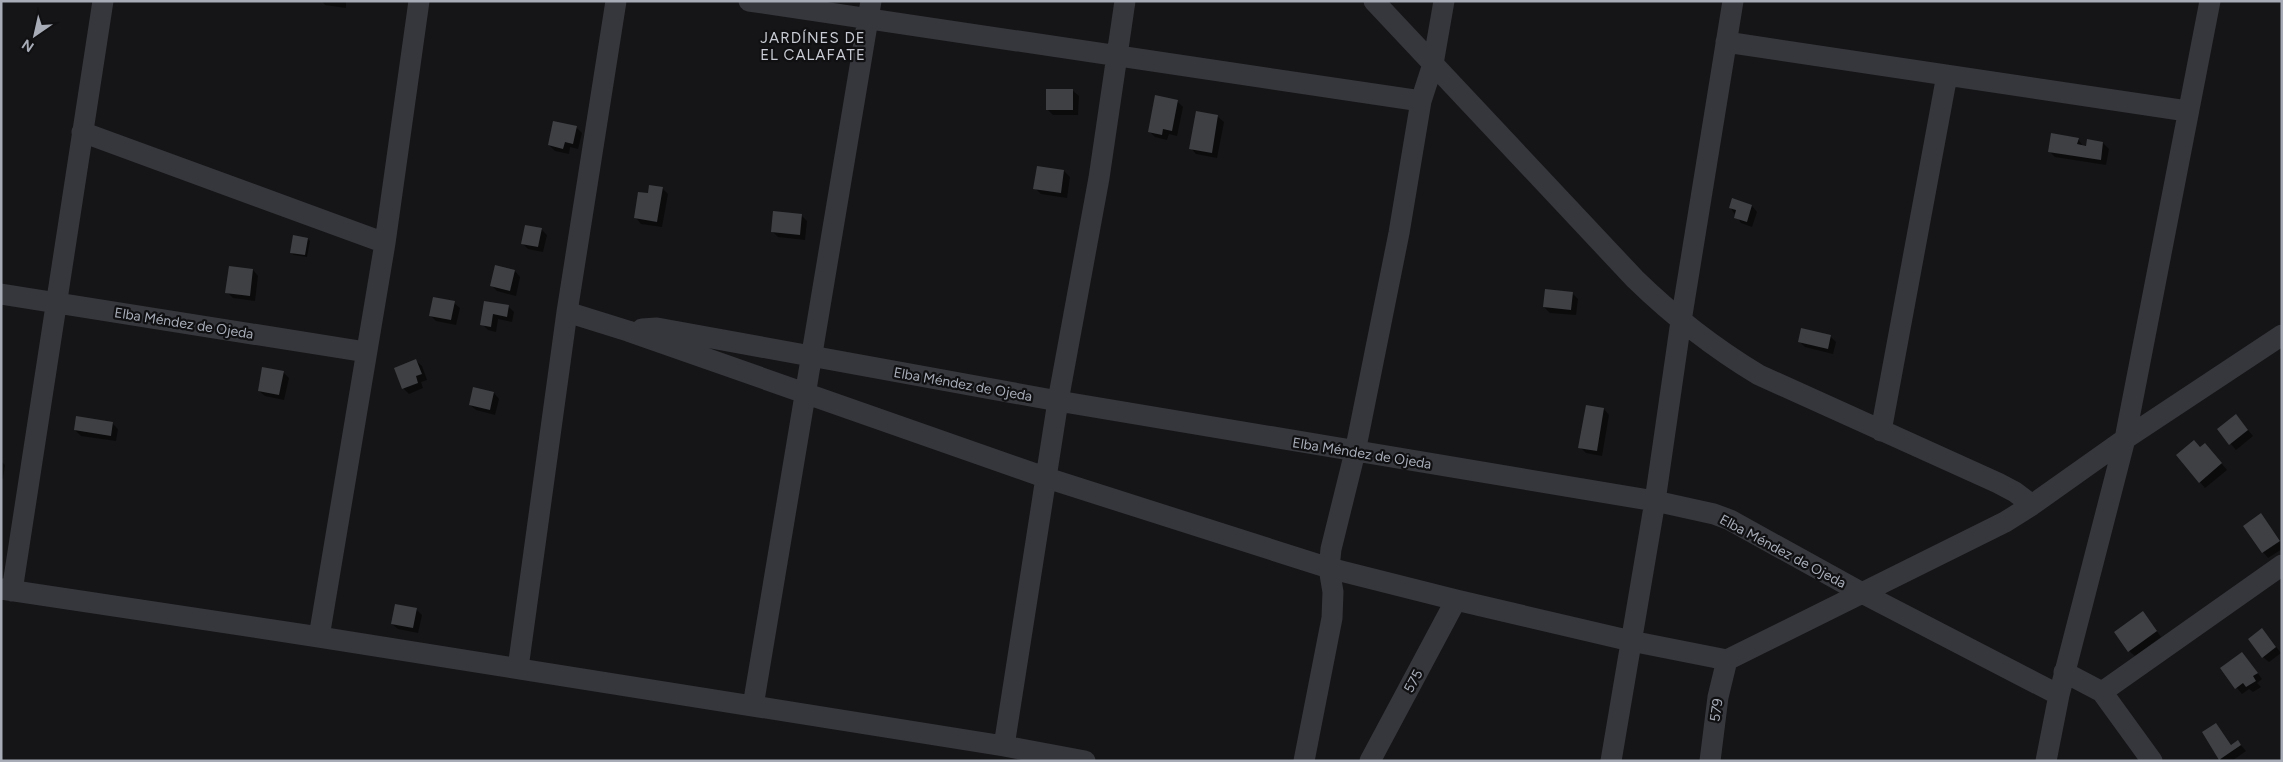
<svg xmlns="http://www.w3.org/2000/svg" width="2283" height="762" viewBox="0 0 2283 762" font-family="Figtree,sans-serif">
<rect width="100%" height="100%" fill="#151517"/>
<!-- shadow -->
<path fill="#0007" d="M322,1H346V8L325,5Z
M1073,91L1079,96L1078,115H1053L1047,109Z
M1177,101L1183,107L1177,136L1169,134L1167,140L1155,137L1149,131Z
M1197,113L1218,117L1224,122L1217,158L1196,154L1191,148Z
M576,127L582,133L578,149L570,147L569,154L555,151L549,145Z
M2078,139L2083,146L2103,143L2109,149L2106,165L2055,157L2049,151Z
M1064,171L1070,177L1067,198L1041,194L1035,188Z
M662,188L668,194L662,227L641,224L636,218L649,195Z
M1752,206L1757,212L1752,227L1741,223L1730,207Z
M801,215L807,221L805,240L778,237L772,231Z
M541,229L547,235L543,252L528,249L522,243Z
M308,239L310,241L307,257L294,255L291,253Z
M253,270L258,276L255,301L233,298L227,292Z
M515,271L520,277L516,296L497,291L491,285Z
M1572,293L1578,299L1576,315L1550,313L1544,307Z
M485,302L508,306L514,312L512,322L498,319L496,332L488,330L482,324Z
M454,303L460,308L456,325L436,321L430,315Z
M1830,336L1836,342L1833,354L1805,347L1799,341Z
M416,361L422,366L427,380L421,382L423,388L409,394L403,388Z
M283,372L289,378L284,400L265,396L259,391Z
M494,393L499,399L495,415L476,410L470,405Z
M1604,409L1609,415L1602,456L1586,453L1580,447Z
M2236,416L2253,436L2236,450L2219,430Z
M112,423L118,429L116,441L81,436L75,430Z
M2200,448L2210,450L2227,470L2205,488L2200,482Z
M1,461L5,465L3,479L1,478Z
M2261,515L2282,543V549L2268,558L2263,552Z
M416,609L422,615L418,633L398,629L392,624Z
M2148,619L2161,637L2135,656L2129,651Z
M2267,635L2281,653L2269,662L2263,657Z
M2242,653L2262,679L2257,683L2261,687L2253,692L2249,689L2242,694L2221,669Z
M2216,724L2232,746L2238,742L2246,751L2232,761H2222L2220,759Z"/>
<!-- building -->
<path fill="#3f4044" d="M1046,89H1073V110H1046Z
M1155,95L1178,100L1172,131L1163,129L1162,135L1148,132Z
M1196,111L1218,115L1212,153L1189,149Z
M553,121L577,126L573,144L565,142L563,149L548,145Z
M2051,133L2079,138L2077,144L2086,146L2087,139L2103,142L2101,160L2048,152Z
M1037,166L1064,170L1061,193L1033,189Z
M649,185L663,187L657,222L634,218L638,192L648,193Z
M1732,198L1752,205L1747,222L1734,218L1736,210L1729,208Z
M773,211L802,214L800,235L771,232Z
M525,225L542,228L538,247L521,244Z
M293,235L308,238L305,255L290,253Z
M495,265L515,270L510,291L490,286Z
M229,266L253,269L250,296L225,293Z
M1545,289L1573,292L1571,310L1543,307Z
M433,297L455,301L451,320L429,316Z
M484,301L509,305L507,317L493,314L491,327L480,325Z
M1801,328L1831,335L1828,349L1798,342Z
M416,359L422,374L416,376L418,383L402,389L394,368Z
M262,367L284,371L279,395L258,391Z
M473,387L494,392L490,410L469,405Z
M1586,405L1604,408L1597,451L1578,448Z
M2236,414L2248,430L2229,445L2217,429Z
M76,416L113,422L111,436L74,430Z
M2194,440L2200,447L2205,443L2222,463L2199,483L2176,455Z
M2261,513L2280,541L2262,553L2243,526Z
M395,604L417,608L413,628L391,624Z
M2143,611L2157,631L2128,652L2114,632Z
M2262,628L2276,647L2262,658L2248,639Z
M2242,652L2258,673L2253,676L2256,681L2246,687L2243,683L2235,689L2220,668Z
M2216,723L2231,745L2238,740L2241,745L2219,760L2202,732Z"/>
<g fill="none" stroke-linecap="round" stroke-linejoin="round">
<!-- minor -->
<path stroke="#36373c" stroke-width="21" d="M749,1L1421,101
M1374,1L1635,279C1673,316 1714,348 1759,375L1998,483L2015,492L2032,505
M1726,42L2187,111
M82,132L385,243
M1,294L366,352
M567,312L628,331L1047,478L1329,568L1456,600L1631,641L1727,660L2005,522L2032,505L2125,439L2282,335
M642,329L657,328L1058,401L1655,501L1714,514L1730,520L1862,593L2059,695
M1881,431L1947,75
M1,589L319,637L1004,746L1085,761
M12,591L103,1
M319,637L385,243L419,1
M518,668L567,312L616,1
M2064,672L2102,692L2152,761
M2102,692L2282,565
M753,706L871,1
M1004,746L1058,401L1099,178L1125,1
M1304,761L1332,618L1333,592L1329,568L1331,549L1355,452L1399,233L1421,101L1433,64L1444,1
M1370,761L1456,600
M1611,761L1655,501L1681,321L1733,1
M1710,761L1718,697L1727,660
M2046,761L2059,695L2125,439L2210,1"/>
</g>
<g text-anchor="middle" stroke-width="4.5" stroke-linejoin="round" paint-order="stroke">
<!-- street labels -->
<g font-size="14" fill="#a7acb7" stroke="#101012">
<text transform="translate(184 323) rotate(9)" y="5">Elba Méndez de Ojeda</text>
<text transform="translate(963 384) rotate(10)" y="5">Elba Méndez de Ojeda</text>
<text transform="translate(1362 453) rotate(9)" y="5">Elba Méndez de Ojeda</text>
<text transform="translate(1783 551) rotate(28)" y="5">Elba Méndez de Ojeda</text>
<text transform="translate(1413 681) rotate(-62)" y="5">575</text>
<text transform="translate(1716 710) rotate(-82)" y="5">579</text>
</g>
<!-- neighbourhood labels -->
<g font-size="15" letter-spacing="1" fill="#c8cbd3" stroke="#101012">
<text x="813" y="43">JARDÍNES DE<tspan x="813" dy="17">EL CALAFATE</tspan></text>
</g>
</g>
<!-- border -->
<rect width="2283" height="762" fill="none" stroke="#a7acb7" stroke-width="5"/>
<!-- north arrow -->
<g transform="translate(35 35) rotate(214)" stroke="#101012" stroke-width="4" paint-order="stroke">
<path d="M0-4L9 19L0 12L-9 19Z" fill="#a7acb7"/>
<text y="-8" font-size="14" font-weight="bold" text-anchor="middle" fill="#a7acb7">N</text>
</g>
</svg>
